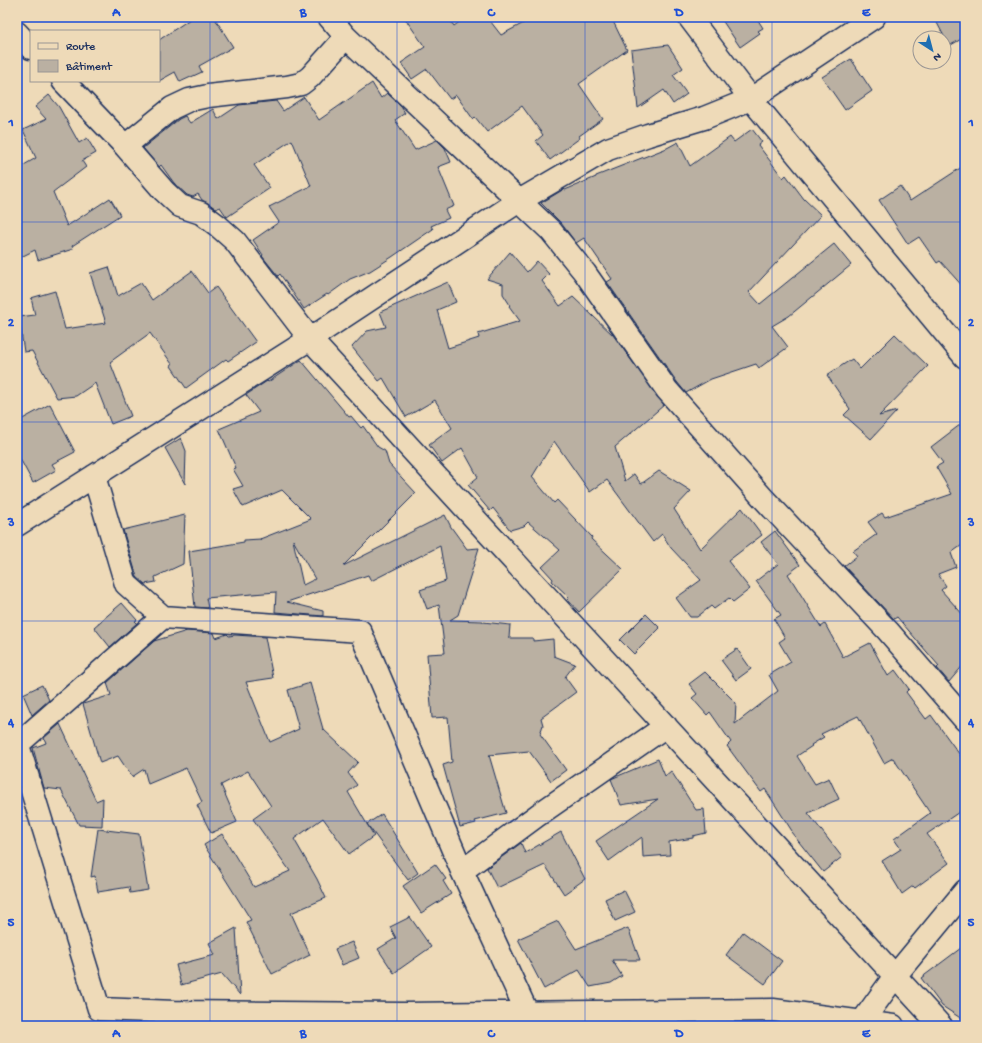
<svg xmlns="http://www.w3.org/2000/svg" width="982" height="1043" viewBox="0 0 982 1043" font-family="'Gochi Hand',sans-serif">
<rect width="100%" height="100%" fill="#eedab8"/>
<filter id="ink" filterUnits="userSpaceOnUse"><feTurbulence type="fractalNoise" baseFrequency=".025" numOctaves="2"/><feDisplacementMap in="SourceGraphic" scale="8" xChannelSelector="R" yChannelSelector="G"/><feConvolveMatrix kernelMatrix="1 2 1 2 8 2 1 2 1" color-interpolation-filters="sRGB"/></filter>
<g filter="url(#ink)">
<!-- building -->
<path fill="#bab0a2" stroke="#1b2f5e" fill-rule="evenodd" d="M193,17H214L233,47L199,66L202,72L180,82L175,72L159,81V40Z
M404,17H448L454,26L466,17H487L501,35L535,17H611L627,50L579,84L603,119L579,136L580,138L550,160L536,141L543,135L522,106L487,132L475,117L473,119L456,95L450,99L427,69L412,79L401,63L425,47Z
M720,17H756L763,28L758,31L760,33L740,47Z
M934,17H965V37L949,46Z
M668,45L683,68L673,75L687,94L673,104L664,90L638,108L631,50Z
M851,59L872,91L845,110L822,77Z
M372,83L381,98L387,93L400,105L405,113L395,120L415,150L437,140L445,148L451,162L438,167L454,206L445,210L449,218L431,226L433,229L392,257L370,271L350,279L328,295L327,294L304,309L280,274L278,276L262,256L263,255L253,240L279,222L269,207L311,186L292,140L254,165L270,188L227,217L220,207L216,209L208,203L202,200L198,194L193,197L187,195L174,183L161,165L159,167L143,148L179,119L185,116L190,123L213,109L218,119L239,105L276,101L283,111L304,97L319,120Z
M49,95L59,107L79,143L87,138L96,153L82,161L86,167L53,192L67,226L110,198L120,215L72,246L73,249L38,260L35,250L17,259V169L36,158L23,130L46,119L35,107Z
M752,129L762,142L758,145L783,178L786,175L804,199L821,215L749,292L760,304L834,244L851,265L789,316L772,326L788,347L759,368L756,364L711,379L686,393L677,382L607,282L612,279L584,238L576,243L561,223L541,203L564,189L565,190L596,177V176L667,148L678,142L690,166L730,137L734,142Z
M965,165V289L940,261L937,263L919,237L908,244L879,200L900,186L910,201Z
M510,252L527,272L537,261L549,274L542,281L560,306L573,297L613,335L664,405L615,447L625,481L634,474L641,484L659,471L691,491L674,509L700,549L742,508L762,535L728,561L750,589L733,602L729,598L714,609L711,606L697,617H690L676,598L701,580L671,548L662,534L653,542L607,480L590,492L554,441L532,477L554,503L557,500L592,537L591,539L623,569L579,612L567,599L569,597L552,581L553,579L542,567L560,550L528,522L524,526L510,530L493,508L490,511L468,485L478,477L462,448L442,463L429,445L452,428L435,400L406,417L383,378L379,381L352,347L367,331L386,327L380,312L448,282L456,302L437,310L448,348L479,338L478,334L520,321L509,306L510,305L503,294V284L487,279Z
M109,267L118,296L141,283L152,300L192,271L208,293L216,287L256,342L228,361L226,359L186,388L171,366L172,364L150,333L110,362L131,416L111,424L95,383L76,396L57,398L32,351L24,352L19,317L35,315L31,298L55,291L65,329L106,323L90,273Z
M895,334L928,366L879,416L897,411L871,439L844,415L850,409L827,375L852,359L860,369Z
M301,360L349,417L351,416L361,428L363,426L378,447L385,451L389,464L416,493L343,566L445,515L451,527L467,549L479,548L458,615L450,620L483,621V622L510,625L509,638H533V641L553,639L554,656L575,664L565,677L576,692L541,718L543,725L540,734L566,770L551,781L529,751L489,755L506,813L475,821L476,823L460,827L443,765L452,762L448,717L432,718L427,654L445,653L439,605L427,609L420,590L446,581L440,546L371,581L368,575L287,602L323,611V616L275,612L276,592L206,598L208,608L195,607L189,551L244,542V540L261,539H260L311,519L282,490L243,507L233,489L243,486L233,469L236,468L219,429L259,412L246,395L267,381L268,382ZM293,540L315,579L303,585Z
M50,404L75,452L52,464L56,470L33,483L17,453V422Z
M965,421V543L951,553L956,567L938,574L946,586L941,590L965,617V663L949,682L937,668L939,666L897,617L894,619L844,566L857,556L853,551L877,534L868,522L882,513L885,517L952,494L936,467L943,463L931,447Z
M181,438L186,451L185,484L165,448Z
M185,515L183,564L155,577L156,582L145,584L137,577L123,530Z
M775,531L800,565L788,574L821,627L825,624L843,657L870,643L888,676L895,670L909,689L906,692L926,719L931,715L965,762V808L927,834L949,863L915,888L913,886L902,894L882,861L901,849L894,839L930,813L893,758L884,763L858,716L821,734L824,737L811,745L812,746L797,756L815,784L829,778L839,799L808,813L842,857L823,872L791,832L792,831L765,789L761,792L727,746L731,742L710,712L707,715L692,698L697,694L689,684L705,672L736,703L735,724L778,691L769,675L791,662L779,642L785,638L774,619L781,615L756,581L778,564L761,542Z
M122,603L137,620L135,621L137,623L110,647L94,627Z
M646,614L660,628L634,654L620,640Z
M187,631L214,633L216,638L227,634L229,636L235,635L265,637L273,678L246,682L270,742L299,729L288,690L310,683L323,729L358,762L348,773L357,785L348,792L374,836L349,854L323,818L294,839L317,879L326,898L291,913L310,955L272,974L246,922L251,920L204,845L222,834L254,887L290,871L253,819L271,806L248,771L221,785L237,822L211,833L197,805L202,802L186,768L148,784L144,769L132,777L118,756L100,763L83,704L111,695L107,683L154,641Z
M737,649L751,669L736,680L721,660Z
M42,685L49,700L32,715L23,694Z
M60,724L96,801L103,798L102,826L79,825L61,790L44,788L33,748L46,743L44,738Z
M658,759L665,776L671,771L696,810L704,809L706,833L693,836V838L669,842L670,855L643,857L642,837L609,861L596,841L658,799L621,805L611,779Z
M382,814L418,873L408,880L367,824Z
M98,829L139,834L148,890L130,893L129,887L98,892L95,876L91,877Z
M561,832L585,879L564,894L545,865L497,888L487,868L521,843L525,853Z
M435,864L446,879L443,881L451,894L421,913L403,886Z
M624,890L635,912L615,921L605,899Z
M410,917L431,947L394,973L378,949L396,938L390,927Z
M558,921L576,949L628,928L640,960H612L622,976L611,983L590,987L579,970L544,989L518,939Z
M236,928L240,995L222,974L181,985L176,965L215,955L209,943Z
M743,932L782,961L765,984L726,955Z
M352,942L359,958L342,965L335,949Z
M965,945V1021L942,1006L921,978Z"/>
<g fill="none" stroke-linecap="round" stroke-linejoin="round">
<defs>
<path id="minor" d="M329,17L346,37L551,231L585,273L667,390L763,498L888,631L965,720
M689,17L751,99L965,357
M17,33L31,48
M63,81L125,146L164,191L180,206L201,213L217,225L235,241L310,339L941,1026
M125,146L172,108L189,100L208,96L287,87L301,84L310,77L346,37
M94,476L126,584L163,617
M17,525L310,339L519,201L608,149L648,135L704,118L751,99L874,17
M17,742L99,1009L175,1012L404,1014L773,1010L893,1026
M18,744L163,617L360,631L462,871L527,1012
M462,871L538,815L666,726
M859,1026L895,976L965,891"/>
</defs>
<!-- minor casing -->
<use href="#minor" stroke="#1b2f5e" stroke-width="25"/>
<!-- minor -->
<use href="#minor" stroke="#eedab8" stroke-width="22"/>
</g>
</g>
<!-- grid -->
<path fill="none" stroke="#1d4ed8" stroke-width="1" stroke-opacity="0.55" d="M210,17V1026M397,17V1026M585,17V1026M772,17V1026M17,222H965M17,422H965M17,621H965M17,821H965"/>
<!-- margin -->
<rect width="982" height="1043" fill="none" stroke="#eedab8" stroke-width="44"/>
<!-- legend -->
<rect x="30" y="30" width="130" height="52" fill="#eedab8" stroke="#9a9694"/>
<rect x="38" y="43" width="20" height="6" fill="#eedab8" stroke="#9a9694"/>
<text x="66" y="50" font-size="12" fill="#1b2f5e">Route</text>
<rect x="38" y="60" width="20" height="12" fill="#bab0a2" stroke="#9a9694"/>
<text x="66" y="70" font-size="12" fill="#1b2f5e">Bâtiment</text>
<!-- north arrow -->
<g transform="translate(932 50) rotate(144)"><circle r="19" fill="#eedab8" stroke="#9a9694"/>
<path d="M0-3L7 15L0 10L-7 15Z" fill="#1f6fb2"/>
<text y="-6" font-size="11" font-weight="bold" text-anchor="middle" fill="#1b2f5e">N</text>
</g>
<rect x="22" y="22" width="938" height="999" fill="none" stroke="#1d4ed8" stroke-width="1.5"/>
<g font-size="13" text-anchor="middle" font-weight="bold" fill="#1d4ed8">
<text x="116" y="16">A</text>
<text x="303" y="16">B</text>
<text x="491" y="16">C</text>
<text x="679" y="16">D</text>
<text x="866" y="16">E</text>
<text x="11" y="126">1</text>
<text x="971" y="126">1</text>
<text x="11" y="326">2</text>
<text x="971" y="326">2</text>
<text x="11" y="526">3</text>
<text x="971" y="526">3</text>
<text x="11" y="726">4</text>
<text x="971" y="726">4</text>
<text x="11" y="926">5</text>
<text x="971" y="926">5</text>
<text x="116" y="1037">A</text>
<text x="303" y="1037">B</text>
<text x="491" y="1037">C</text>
<text x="679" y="1037">D</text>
<text x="866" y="1037">E</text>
</g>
</svg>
